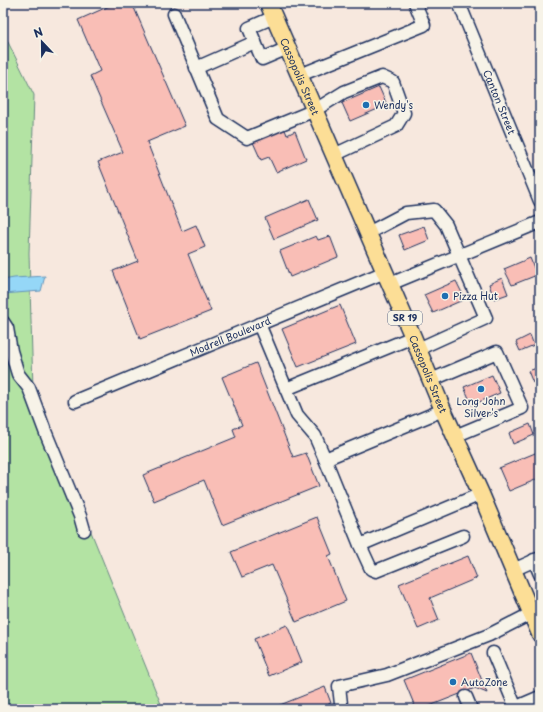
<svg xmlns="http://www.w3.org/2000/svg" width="543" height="712" viewBox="0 0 543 712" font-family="'Playpen Sans',sans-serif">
<rect width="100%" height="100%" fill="#f7e8de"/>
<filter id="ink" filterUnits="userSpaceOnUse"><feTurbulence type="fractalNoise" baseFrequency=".025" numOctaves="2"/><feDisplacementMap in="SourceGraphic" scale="8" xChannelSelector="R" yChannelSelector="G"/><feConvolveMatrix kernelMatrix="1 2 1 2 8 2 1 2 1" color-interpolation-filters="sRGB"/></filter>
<g filter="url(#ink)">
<!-- green -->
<path fill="#b3e3a3" stroke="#678980" d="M3,32L34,95L29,253L33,389L163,709H3Z"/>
<!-- water -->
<path fill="#95d7f7" stroke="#6494ba" d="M45,276L41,291L3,294V280L14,278Z"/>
<!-- building -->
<path fill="#f9beb6" stroke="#1b2f5e" d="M116,3H132L185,126L147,142L182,231L196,225L205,247L188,254L211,311L140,339L113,271L138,261L98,162L123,152L90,76L100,71L78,20Z
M379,87L387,105L350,121L342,103Z
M284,127L287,135L295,131L306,159L276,172L269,157L261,160L252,140Z
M309,199L318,220L274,239L265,218Z
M424,226L429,240L405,250L399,235Z
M316,236L318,240L330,236L338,257L290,277L280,251Z
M530,258L537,275L512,285L504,269Z
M502,278L508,294L494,299L489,284Z
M456,281L465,299L433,313L424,295Z
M340,305L356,344L298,367L282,329Z
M530,335L534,345L520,351L516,342Z
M256,363L293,457L306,453L319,486L222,525L204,480L154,501L143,475L236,437L233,429L242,425L222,377Z
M540,367V381L533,383L528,371Z
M492,375L500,393L472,405L464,387Z
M530,424L534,435L513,444L509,433Z
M540,451V478L509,491L499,468Z
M317,517L332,554L328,556L346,601L296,622L272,565L242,577L231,552Z
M540,519V532L536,520Z
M468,556L477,578L430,598L439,620L418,629L399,584Z
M287,625L302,662L269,676L254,639Z
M471,653L487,693L475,688L422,709H416L404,680Z
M325,687L331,703L317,709H270Z"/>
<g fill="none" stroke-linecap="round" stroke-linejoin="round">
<defs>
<g id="minor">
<path id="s1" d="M459,3L540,201"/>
<path d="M174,14L218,119L247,138L315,110L344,92L382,77L393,82L404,113L396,126L334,155"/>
<path d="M274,17L249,28L262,59L288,48"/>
<path d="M196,68L255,42"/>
<path d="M300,75L424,25L415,3"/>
<path d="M368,233L406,213L434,210L446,225L486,318L418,349"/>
<path d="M390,284L540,222"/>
<path d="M3,322L7,328L11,351L18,374L29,388L45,431L80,516L84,530"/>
<path d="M259,324L297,415L315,436L325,459L360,545L481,494"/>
<path d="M431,380L497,352L522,408L455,436"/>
<path d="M286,389L413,337"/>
<path id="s2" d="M75,401L385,272"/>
<path d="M325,459L443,410"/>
<path d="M360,545L371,569L376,571L463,536"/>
<path d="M534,560L540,574"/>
<path d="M513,570L540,558"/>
<path d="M493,653L516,708"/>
<path d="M466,697L471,709"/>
<path d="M340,709L341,704L339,686L387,675L489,635L540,609"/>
<path d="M512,709L540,697"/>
</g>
<g id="major">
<path id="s3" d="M268,3L413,337L443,410L481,494L540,634"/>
</g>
</defs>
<!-- minor casing -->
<use href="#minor" stroke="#1b2f5e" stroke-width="15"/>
<!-- major casing -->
<use href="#major" stroke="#1b2f5e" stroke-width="19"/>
<!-- minor -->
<use href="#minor" stroke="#f7f3e8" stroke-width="12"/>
<!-- major -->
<use href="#major" stroke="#fcde96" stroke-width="16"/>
</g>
</g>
<!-- markers -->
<g fill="#1f6fb2" stroke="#f7f3e8" stroke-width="1.5">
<circle cx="366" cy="105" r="4"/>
<circle cx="445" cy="296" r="4"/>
<circle cx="481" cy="389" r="4"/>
<circle cx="453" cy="682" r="4"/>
</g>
<g text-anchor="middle" stroke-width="3" stroke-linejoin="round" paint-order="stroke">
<!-- shield labels -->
<rect fill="#f7f3e8" stroke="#5d6a87" stroke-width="1" x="388" y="311" width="34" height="14" rx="3"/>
<g font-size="9" font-weight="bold" fill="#1b2f5e">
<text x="405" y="321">SR 19</text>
</g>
<!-- street labels -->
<g font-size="10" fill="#1b2f5e" stroke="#f7f3e8">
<text dy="4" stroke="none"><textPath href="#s3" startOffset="80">Cassopolis Street</textPath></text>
<text dy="4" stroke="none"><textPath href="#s1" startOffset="107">Canton Street</textPath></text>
<text dy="4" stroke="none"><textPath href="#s2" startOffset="168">Modrell Boulevard</textPath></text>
<text dy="4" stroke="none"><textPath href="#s3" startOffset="404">Cassopolis Street</textPath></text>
</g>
<!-- poi labels -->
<g font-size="10" fill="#1b2f5e" stroke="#f7f3e8" text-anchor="start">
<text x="374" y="109">Wendy's</text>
<text x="453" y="300">Pizza Hut</text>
<text x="481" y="405" text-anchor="middle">Long John<tspan x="481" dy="12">Silver's</tspan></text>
<text x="461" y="686">AutoZone</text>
</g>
</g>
<!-- margin -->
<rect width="543" height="712" fill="none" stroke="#f7f3e8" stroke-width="16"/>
<rect x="8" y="8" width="527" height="696" fill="none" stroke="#1b2f5e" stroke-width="1.5" filter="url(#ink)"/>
<!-- north arrow -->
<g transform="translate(42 42) rotate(338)" stroke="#f7f3e8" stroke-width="3" paint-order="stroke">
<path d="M0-3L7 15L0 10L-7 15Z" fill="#1b2f5e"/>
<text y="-6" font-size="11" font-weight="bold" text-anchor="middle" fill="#1b2f5e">N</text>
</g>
</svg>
